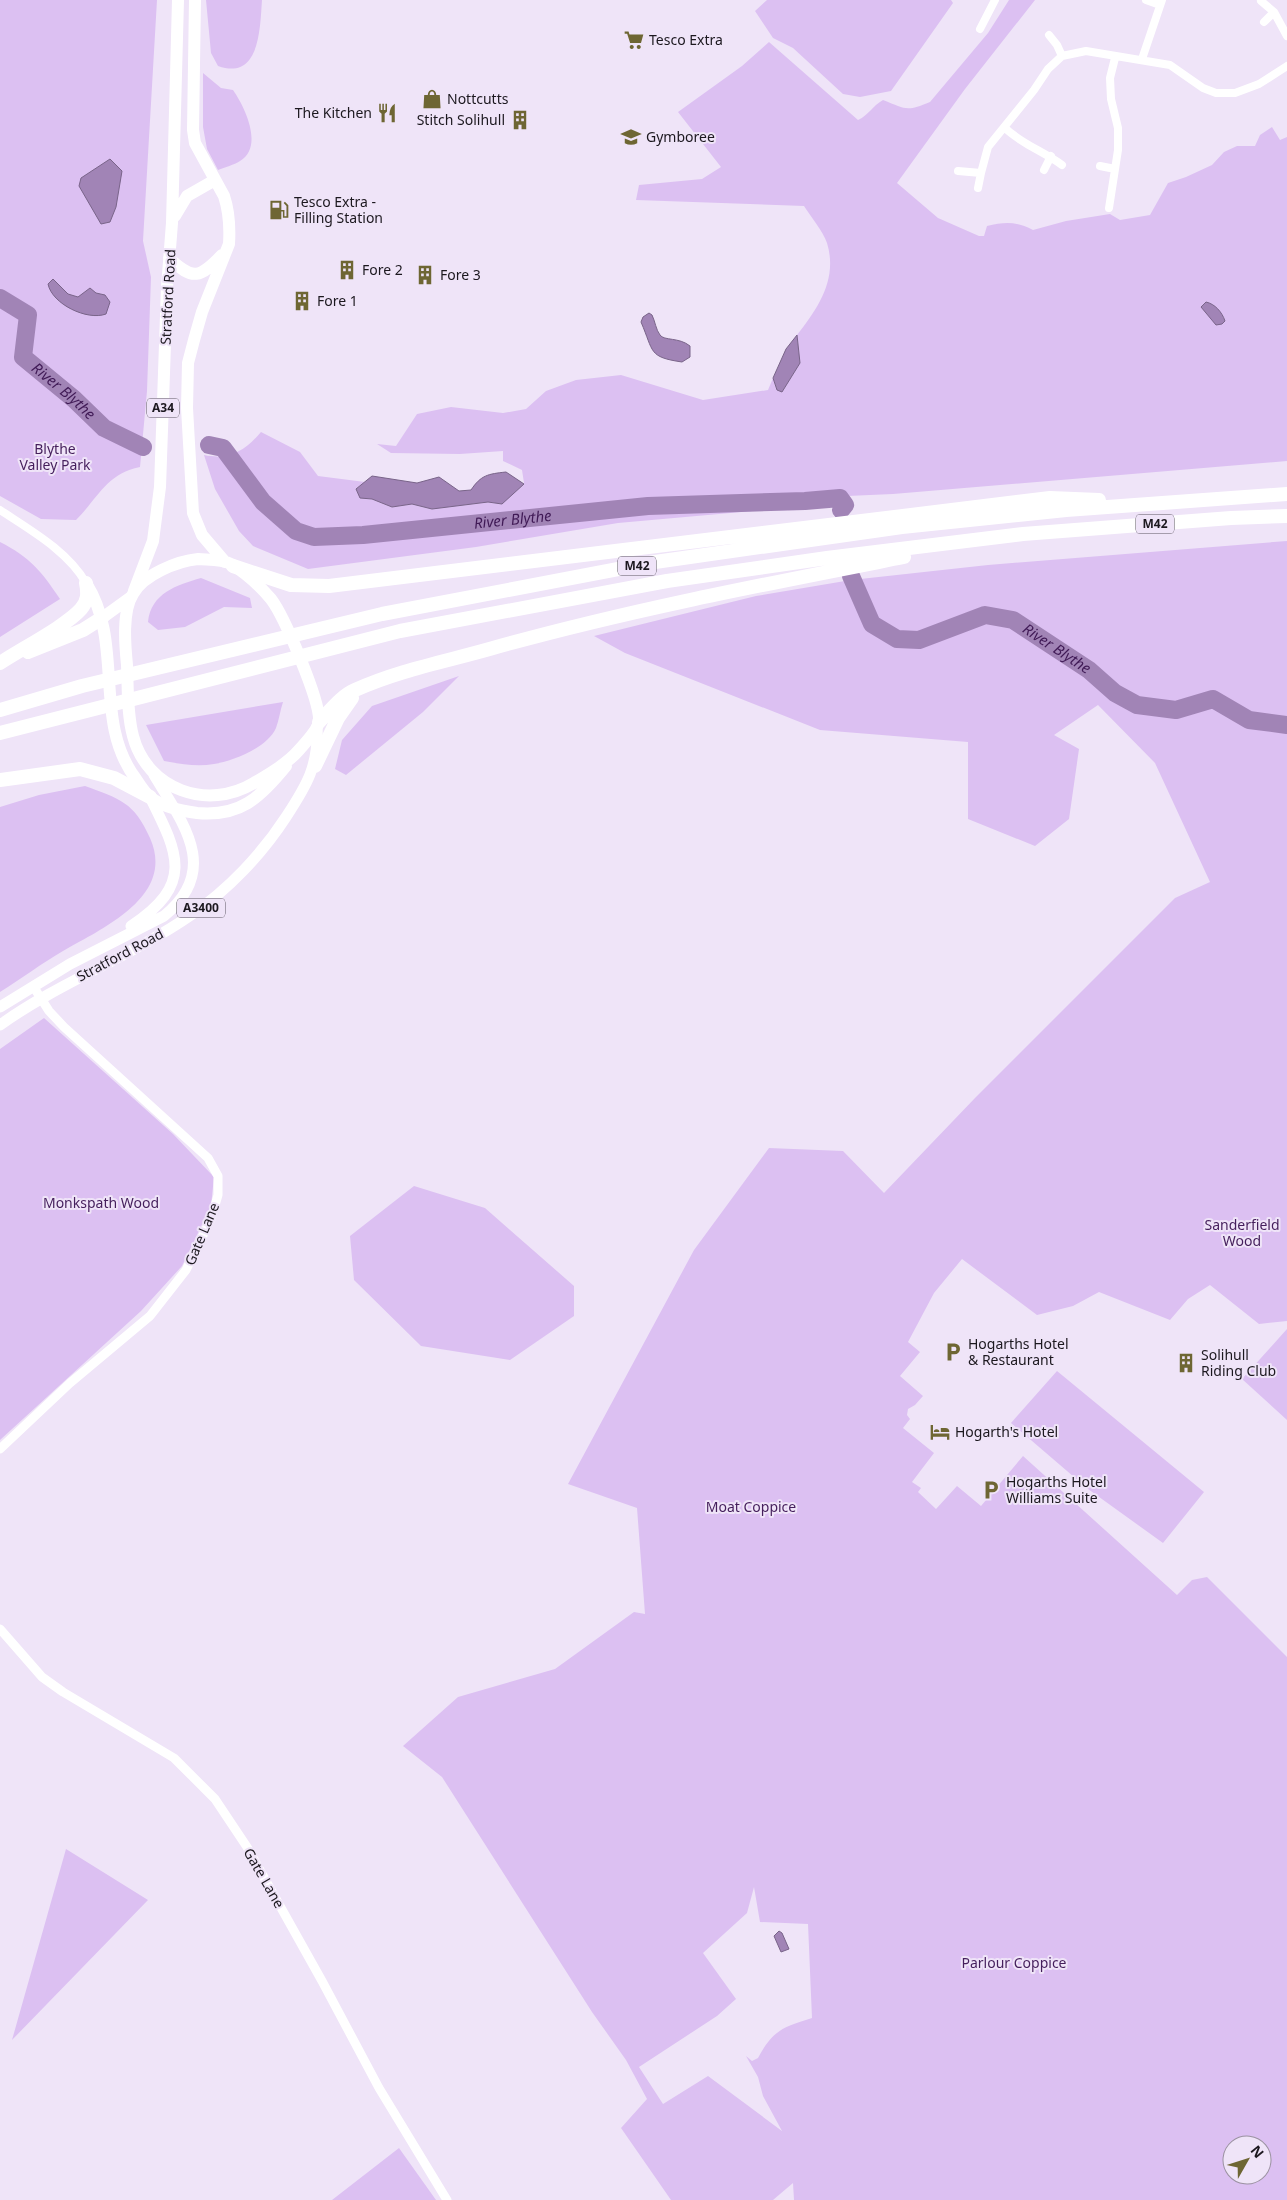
<svg xmlns="http://www.w3.org/2000/svg" width="1287" height="2200" viewBox="0 0 1287 2200" font-family="'Noto Sans',sans-serif">
<rect width="100%" height="100%" fill="#efe4f8"/>
<!-- green -->
<path fill="#dcc0f2" fill-rule="evenodd" d="M0,0H157L143,241L151,277L147,391L140,467C106,474 99,497 76,520L41,519L0,496Z
M206,0H262C260,28 260,81 218,66L211,53Z
M767,0H951L953,3L891,91L860,97L843,94L793,48L773,38L755,11Z
M1009,0H1035L965,89L897,183L938,218L979,236H984L987,226C1004,222 1017,221 1033,230L1066,221L1110,214L1120,220L1150,215L1168,183L1186,177L1212,165L1224,152L1237,146H1255L1260,135L1272,127L1280,140L1287,137V461L893,494L779,499L775,509L618,523L476,547L308,569L253,546L239,531L215,489L204,455C229,460 244,452 261,432L300,452L318,476L365,482L356,489L361,498L372,499L392,507L412,504L432,509L488,502L502,504L524,483L522,470L503,461V451L460,454L391,453L377,444L396,446L417,414L451,407L503,413L526,409L546,391L576,380L621,375L703,400L768,390L773,378L777,390L782,391L800,363L797,335C818,308 838,279 827,243C823,231 811,217 804,206L636,200L639,185L702,179L721,167L678,112L742,66L769,42L858,120C869,115 872,106 883,100C906,109 906,112 930,102L988,33Z
M203,73L221,88L233,90C245,107 264,147 240,161C234,165 225,167 218,170L207,149L203,127Z
M1287,541V1321L1259,1324L1210,1285L1188,1299L1170,1320L1099,1292L1073,1306L1037,1315L962,1259L934,1293L908,1342L920,1352L900,1376L923,1396L915,1405L908,1409L907,1415L910,1419L903,1428L934,1453L912,1482L921,1488L918,1492L936,1509L957,1486L981,1506L1023,1456L1177,1595L1192,1580L1207,1577L1287,1657V2200H794L793,2183L773,2200H671L621,2128L647,2099L626,2060L592,2012L442,1777L403,1746L458,1697L555,1669L634,1612L645,1614L637,1508L568,1484L694,1250L769,1148L843,1151L884,1193L975,1098L1175,898L1210,882L1155,763L1098,705L1054,735L1079,749L1069,819L1035,846L968,819V742L820,730L625,653L594,636L756,596L851,580L988,565ZM754,1887L760,1922L808,1924L812,2018C783,2027 773,2030 758,2058L752,2061L746,2056L758,2077L763,2096L782,2131L708,2076L663,2104L639,2067L717,2016L736,1999L703,1953L747,1913ZM1232,2145H1262V2175H1232Z
M0,542C30,557 42,572 60,599L0,637Z
M201,578L250,598L252,608L224,607L185,627L158,630L148,622C151,593 177,585 201,578Z
M459,676L423,712L346,775L335,769L342,740L372,706Z
M283,702C280,711 279,720 276,728C267,748 233,761 214,764C197,767 180,764 164,761L146,725Z
M85,786C120,799 134,802 150,838C176,896 103,928 63,951C42,963 21,979 0,992V807L39,795Z
M44,1018L173,1134L214,1177L211,1206L182,1266L141,1311L0,1440V1049Z
M414,1186L485,1208L574,1286V1316L510,1360L421,1346L354,1280L350,1236Z
M1287,1329V1420L1242,1379Z
M1057,1371L1204,1492L1163,1543L1088,1489L1011,1423Z
M66,1849L148,1900L12,2040Z
M399,2148L436,2200H332Z"/>
<!-- water -->
<path fill="#a184b6" stroke="#796489" d="M110,159L122,171L116,207L110,222L101,224L79,186L81,178Z
M53,279L68,294L78,297L90,288L96,293L105,295L110,302L106,314C87,321 52,304 48,284Z
M1206,302C1215,304 1222,312 1225,321L1222,324L1216,325L1201,307Z
M649,313L652,315C655,321 656,330 660,335C664,341 679,337 690,346V357L682,362C648,357 654,352 641,322L643,317Z
M797,335L800,363L782,392L777,390L773,378L786,349Z
M506,472L524,484L502,504L488,502L432,509L412,504L392,507L372,499L360,498L356,489L372,476L417,483L439,477L459,491L471,490C481,475 488,474 506,472Z
M779,1931L782,1933L789,1949L781,1952L774,1936Z"/>
<g fill="none" stroke-linecap="round" stroke-linejoin="round">
<!-- river -->
<g stroke="#a184b6" stroke-width="18">
<path id="s1" d="M0,298L28,315L23,357L74,399L104,428L143,447"/>
<path id="s2" d="M209,445L223,448L263,502L296,531L314,537L363,535L648,506L805,501L840,498L845,505L841,510"/>
<path id="s3" d="M851,576L872,624L897,639L919,640L985,615L1013,620L1089,670L1115,693L1137,705L1176,710L1213,699L1249,720L1287,725"/>
</g>
<!-- minor -->
<path stroke="#fff" stroke-width="8" d="M1146,0L1160,5
M1261,1L1274,12L1287,36
M1264,22L1274,12
M980,29L995,0
M1049,35L1057,45L1062,56
M1142,59L1162,0
M1004,127C1021,144 1043,151 1062,165
M1100,166L1115,169
M1044,170L1051,156
M958,171L981,173L988,147L1034,90L1048,69L1062,56L1086,51L1170,65L1203,88L1216,93H1235L1259,84L1287,66
M978,188L981,173
M1109,208L1118,150V128L1111,99L1110,78L1115,58
M0,510C30,530 68,551 86,583"/>
<!-- tertiary -->
<path stroke="#fff" stroke-width="9" d="M0,1449L70,1383L150,1316L186,1270L211,1219L218,1195V1176L208,1158L64,1027L49,1011L33,986
M0,1629L42,1677L63,1692L174,1758L215,1799L247,1847L322,1981L379,2088L447,2200"/>
<!-- primary -->
<path stroke="#fff" stroke-width="11" d="M131,926C194,884 179,855 150,797
M0,1007L70,964L164,916C221,870 183,823 154,775
M0,1025C60,982 130,957 191,915C228,890 262,854 286,817C307,785 319,765 317,726"/>
<!-- trunk -->
<path stroke="#fff" stroke-width="12" d="M195,0L193,130L195,143L224,196C229,211 230,228 229,244L202,312L194,340L188,363L187,408L193,513L202,535L225,562
M175,216L187,196L215,180
M169,258C193,281 200,278 222,255
M198,559C208,560 222,559 231,564C246,573 260,586 271,599C284,616 321,702 319,722C317,731 305,743 299,750C288,763 269,774 254,783C208,811 147,790 133,736C127,714 128,688 127,665C125,645 122,611 133,594C143,575 177,561 198,559Z
M86,583C125,644 92,721 136,779C140,785 145,793 150,797C162,807 182,811 197,813C240,817 260,798 286,766
M134,591L153,541L160,487L167,287L172,223L178,0
M102,618L131,597"/>
<!-- motorway -->
<path stroke="#fff" stroke-width="14" d="M233,566L291,585L329,586L1050,498L1099,500
M28,652L83,630L102,618
M0,663C21,649 66,626 81,609C88,601 88,593 86,583
M0,710L82,686L382,614L655,562L902,527L1066,510L1287,494
M319,722C330,711 341,696 355,690C399,670 448,661 493,648C629,610 766,584 904,557
M0,733L400,631L667,581L827,558L1023,534L1231,518L1287,516
M315,766L338,718L352,698
M0,780L80,769L114,778L150,797"/>
</g>
<!-- icons -->
<defs>
<symbol id="supermarket-bare" viewBox="-9 -9 18 18"><path d="M-6-5.5h2.5l.6 2H6L4.5 2H-2.5L-4.4-4H-6ZM-1.5 3.2a1.3 1.3 0 1 0 .1 0ZM3 3.2a1.3 1.3 0 1 0 .1 0Z" fill="#6e6633" stroke="#efe4f8" stroke-width="2.5" paint-order="stroke"/></symbol>
<symbol id="shop-bare" viewBox="-9 -9 18 18"><path d="M-5-2.5h2.3a2.7 3.5 0 0 1 5.4 0H5L5.5 6h-11ZM-1.5-2.5h3a1.5 2.3 0 0 0-3 0Z" fill="#6e6633" stroke="#efe4f8" stroke-width="2.5" paint-order="stroke"/></symbol>
<symbol id="restaurant-bare" viewBox="-9 -9 18 18"><path d="M-5-6h1v4h1v-4h1v4h1v-4h1v5L-1.5 .5V6h-2V.5L-5-1ZM5-6V6H3V1.5H1.5Q1.5-4 5-6Z" fill="#6e6633" stroke="#efe4f8" stroke-width="2.5" paint-order="stroke"/></symbol>
<symbol id="building-bare" viewBox="-9 -9 18 18"><path d="M-4-6H4V6H1V3H-1V6H-4ZM-2.5-4.3h1.7v1.8h-1.7ZM.8-4.3h1.7v1.8H.8ZM-2.5-1h1.7V.8h-1.7ZM.8-1h1.7V.8H.8Z" fill="#6e6633" stroke="#efe4f8" stroke-width="2.5" paint-order="stroke"/></symbol>
<symbol id="school-bare" viewBox="-9 -9 18 18"><path d="M0-5L7-2L0 1L-7-2ZM-4 1L0 2.5L4 1V4Q0 6-4 4Z" fill="#6e6633" stroke="#efe4f8" stroke-width="2.5" paint-order="stroke"/></symbol>
<symbol id="fuel-bare" viewBox="-9 -9 18 18"><path d="M-5.5-6h7V0h2V4h1.3V-2.5L3-4.5l.8-.8L6-3V5H2.5V1h-1V6h-7ZM-4.2-4.7v3.2H.2V-4.7Z" fill="#6e6633" stroke="#efe4f8" stroke-width="2.5" paint-order="stroke"/></symbol>
<symbol id="parking-bare" viewBox="-9 -9 18 18"><path d="M-3.5-5.5H1a3.5 3.5 0 0 1 0 7H-1V5.5H-3.5ZM-1-3.4V-.6H.8a1.4 1.4 0 0 0 0-2.8Z" fill="#6e6633" stroke="#efe4f8" stroke-width="2.5" paint-order="stroke"/></symbol>
<symbol id="hotel-bare" viewBox="-9 -9 18 18"><path d="M-6-4.5h1.5V1H6V5H4.5V3h-9V5H-6ZM-4 0a1.8 1.8 0 1 1 3.6 0ZM.5 0V-2.5h3Q6-2.5 6 0Z" fill="#6e6633" stroke="#efe4f8" stroke-width="2.5" paint-order="stroke"/></symbol>
</defs>
<g fill-rule="evenodd">
<use href="#supermarket-bare" x="620" y="26" width="28" height="28"/>
<use href="#shop-bare" x="418" y="85" width="28" height="28"/>
<use href="#restaurant-bare" x="373" y="99" width="28" height="28"/>
<use href="#building-bare" x="506" y="106" width="28" height="28"/>
<use href="#school-bare" x="617" y="123" width="28" height="28"/>
<use href="#fuel-bare" x="265" y="196" width="28" height="28"/>
<use href="#building-bare" x="333" y="256" width="28" height="28"/>
<use href="#building-bare" x="411" y="261" width="28" height="28"/>
<use href="#building-bare" x="288" y="287" width="28" height="28"/>
<use href="#parking-bare" x="939" y="1338" width="28" height="28"/>
<use href="#building-bare" x="1172" y="1349" width="28" height="28"/>
<use href="#hotel-bare" x="926" y="1418" width="28" height="28"/>
<use href="#parking-bare" x="977" y="1476" width="28" height="28"/>
</g>
<g text-anchor="middle" stroke-width="4" stroke-linejoin="round" paint-order="stroke">
<!-- shield labels -->
<g fill="#efe4f8" stroke="#5b5560" stroke-width="1">
<rect x="147" y="398.5" width="32" height="19" rx="4"/>
<rect x="1136" y="514.5" width="38" height="19" rx="4"/>
<rect x="618" y="556.5" width="38" height="19" rx="4"/>
<rect x="177" y="898.5" width="48" height="19" rx="4"/>
</g>
<g font-size="12" font-weight="bold" fill="#1c181f">
<text x="163" y="412">A34</text>
<text x="1155" y="528">M42</text>
<text x="637" y="570">M42</text>
<text x="201" y="912">A3400</text>
</g>
<!-- poi labels -->
<g font-size="14" fill="#1c181f" stroke="#efe4f8" text-anchor="start">
<text x="649" y="45">Tesco Extra</text>
<text x="447" y="104">Nottcutts</text>
<text x="372" y="118" text-anchor="end">The Kitchen</text>
<text x="505" y="125" text-anchor="end">Stitch Solihull</text>
<text x="646" y="142">Gymboree</text>
<text x="294" y="207">Tesco Extra -<tspan x="294" dy="16">Filling Station</tspan></text>
<text x="362" y="275">Fore 2</text>
<text x="440" y="280">Fore 3</text>
<text x="317" y="306">Fore 1</text>
<text x="968" y="1349">Hogarths Hotel<tspan x="968" dy="16">&amp; Restaurant</tspan></text>
<text x="1201" y="1360">Solihull<tspan x="1201" dy="16">Riding Club</tspan></text>
<text x="955" y="1437">Hogarth's Hotel</text>
<text x="1006" y="1487">Hogarths Hotel<tspan x="1006" dy="16">Williams Suite</tspan></text>
</g>
<!-- street labels -->
<g font-size="14" fill="#1c181f" stroke="#efe4f8">
<text transform="translate(168 297) rotate(-87)" y="5">Stratford Road</text>
<text transform="translate(120 955) rotate(-28)" y="5">Stratford Road</text>
<text transform="translate(202 1234) rotate(-67)" y="5">Gate Lane</text>
<text transform="translate(264 1878) rotate(60)" y="5">Gate Lane</text>
</g>
<!-- park labels -->
<g font-size="14" fill="#451f5c" stroke="#efe4f8">
<text x="55" y="454">Blythe<tspan x="55" dy="16">Valley Park</tspan></text>
<text x="101" y="1208">Monkspath Wood</text>
<text x="1242" y="1230">Sanderfield<tspan x="1242" dy="16">Wood</tspan></text>
<text x="751" y="1512">Moat Coppice</text>
<text x="1014" y="1968">Parlour Coppice</text>
</g>
<!-- water labels -->
<g font-size="15" font-style="italic" fill="#401a56" stroke="#efe4f8">
<text dy="5" stroke="none"><textPath href="#s1" startOffset="128">River Blythe</textPath></text>
<text dy="5" stroke="none"><textPath href="#s2" startOffset="344">River Blythe</textPath></text>
<text dy="5" stroke="none"><textPath href="#s3" startOffset="255">River Blythe</textPath></text>
</g>
</g>
<!-- north arrow -->
<g transform="translate(1247 2160) rotate(51)"><circle r="24" fill="#efe4f8" stroke="#9b92a1"/>
<path d="M0-4L9 19L0 12L-9 19Z" fill="#6e6633"/>
<text y="-8" font-size="14" font-weight="bold" text-anchor="middle" fill="#1c181f">N</text>
</g>
</svg>
